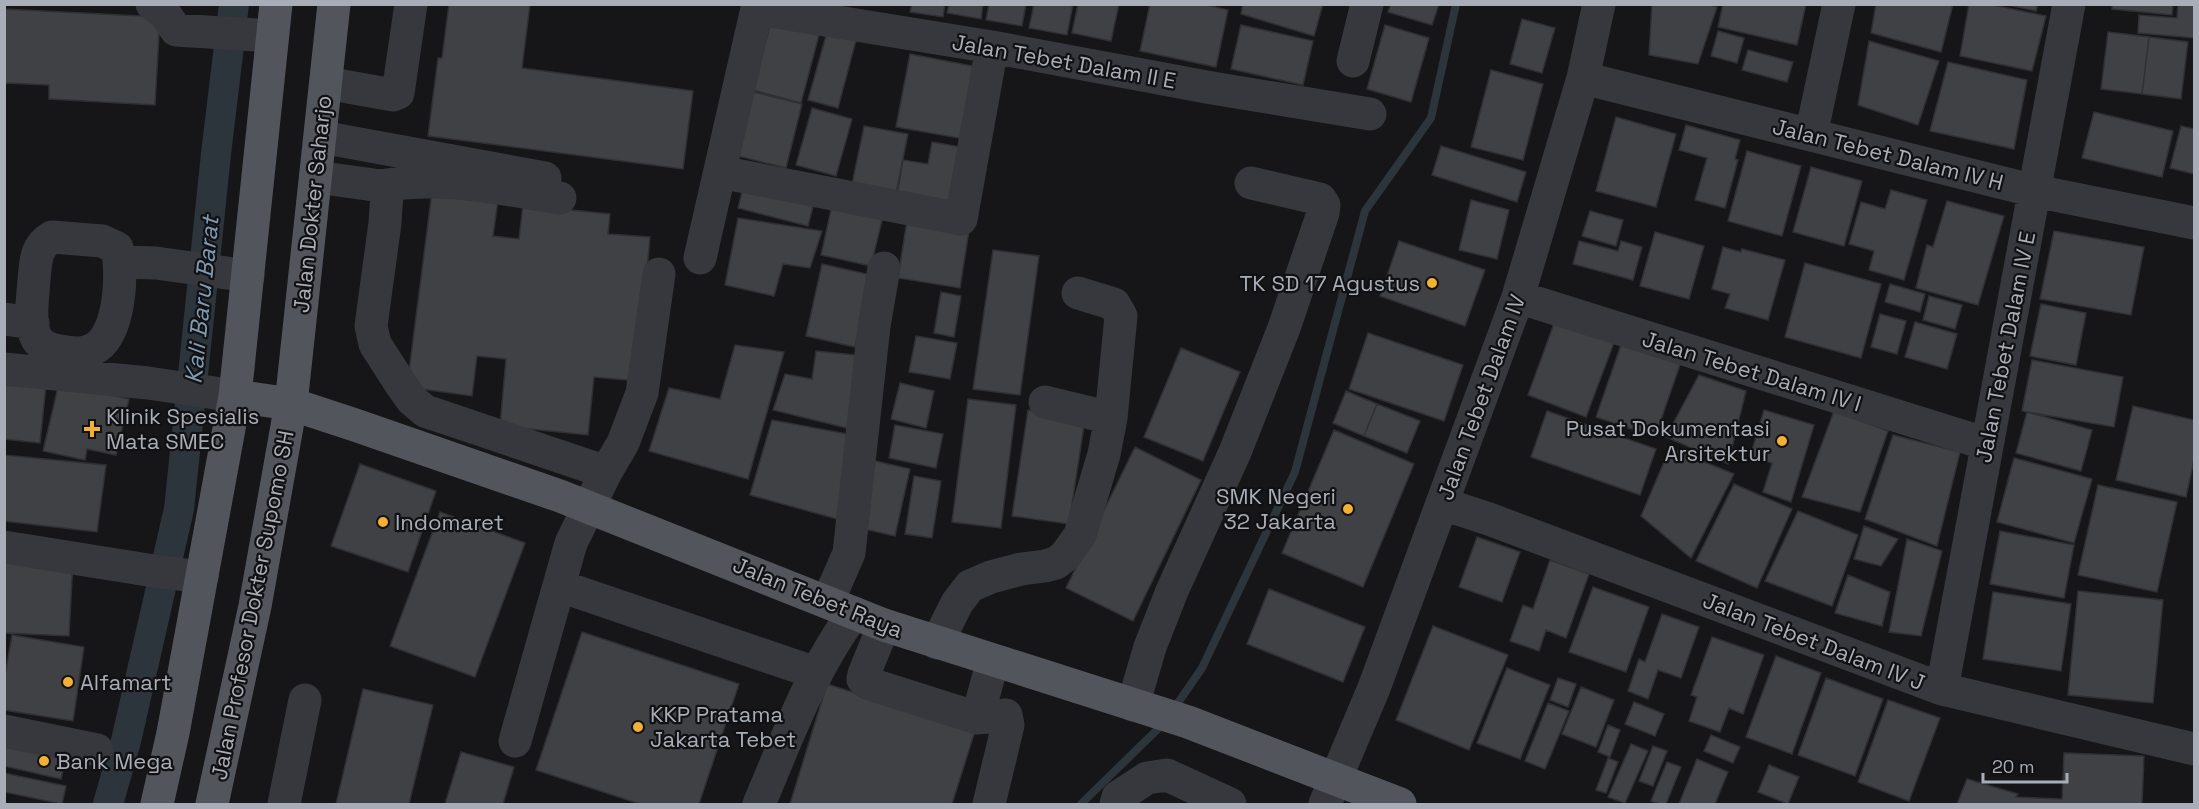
<svg xmlns="http://www.w3.org/2000/svg" width="2199" height="809" viewBox="0 0 2199 809" font-family="'Space Grotesk',sans-serif">
<rect width="100%" height="100%" fill="#161618"/>
<g fill="none" stroke-linecap="round" stroke-linejoin="round">
<!-- stream -->
<path stroke="#2c353c" stroke-width="8" d="M1173,710L1202,668L1295,472L1365,211L1431,118L1456,4
M1081,804L1164,723"/>
<!-- canal -->
<path stroke="#2c353c" stroke-width="30" d="M108,804L126,741L179,509L216,154L234,4"/>
</g>
<!-- building -->
<path fill="#404145" stroke="#303034" stroke-width="1.5" d="M449,4H530L522,68L693,91L683,169L428,136L438,58H442Z
M912,4H945L943,17L910,12Z
M949,4H983L981,19L947,13Z
M989,4H1026L1022,26L986,20Z
M1034,4H1073L1067,35L1029,28Z
M1078,4H1119L1111,41L1072,33Z
M1150,4H1203L1228,10L1216,67L1140,51Z
M1243,4H1323L1314,36L1241,14Z
M1391,4H1439L1432,25L1388,12Z
M1652,4H1706L1717,7L1698,64L1649,55Z
M1723,4H1806L1797,45L1718,27Z
M1876,4H1953L1941,52L1871,33Z
M1969,4H1988L2046,16L2032,71L1960,56Z
M2003,4H2038L2036,11Z
M2113,4H2173L2172,15L2112,9Z
M2178,4H2194V38L2138,33L2139,15L2177,18Z
M4,9L160,17L155,105L49,99V85L4,83Z
M1522,19L1555,28L1542,73L1510,64Z
M771,22L819,35L801,103L753,90Z
M829,25L858,33L838,108L808,100Z
M1241,25L1313,41L1303,85L1231,69Z
M1385,25L1429,38L1411,102L1367,89Z
M1718,31L1744,38L1737,63L1711,56Z
M2108,32L2149,37L2142,94L2101,89Z
M2149,37L2188,42L2181,99L2142,94Z
M1869,41L1939,61L1918,125L1858,105Z
M1748,50L1793,62L1787,82L1742,70Z
M910,54L983,68L970,140L896,127Z
M1948,62L2027,80L2014,149L1930,131Z
M1491,70L1543,84L1523,160L1471,147Z
M754,92L802,104L786,168L738,156Z
M812,108L852,119L836,176L796,165Z
M2094,112L2173,131L2162,177L2082,158Z
M1616,117L1676,134L1656,207L1596,191Z
M1686,125L1740,140L1735,159L1738,160L1725,208L1695,200L1707,158L1679,150Z
M864,126L908,134L894,203L850,194Z
M2181,126L2194,129V174L2170,168Z
M932,142L972,149L946,211L896,202L903,160L928,164Z
M1441,146L1526,172L1517,202L1432,175Z
M1747,151L1801,166L1782,236L1728,221Z
M1811,167L1862,181L1844,246L1793,232Z
M745,181L815,199L808,226L738,208Z
M433,184L499,193L493,236L519,239L523,205L610,214L608,234L650,237L637,381L594,377L588,435L500,426L506,359L477,356L472,396L407,387Z
M1891,190L1927,200L1904,280L1869,270L1874,251L1849,244L1861,202L1885,209Z
M1471,200L1509,210L1497,259L1459,250Z
M833,201L884,212L871,266L821,255Z
M1947,201L2004,216L1978,305L1916,288L1927,245L1933,247Z
M1590,211L1623,220L1616,246L1582,236Z
M908,214L970,224L960,288L898,278Z
M738,218L822,231L810,268L783,264L774,296L725,285Z
M2054,231L2144,247L2131,315L2040,299Z
M1655,232L1704,246L1689,299L1640,286Z
M1399,241L1485,270L1465,326L1380,296Z
M1579,241L1618,251L1621,241L1642,247L1633,280L1573,264Z
M1723,247L1741,252L1742,249L1785,260L1768,320L1725,308L1730,294L1712,289Z
M993,250L1039,256L1020,395L973,389Z
M1805,263L1881,284L1861,358L1785,337Z
M822,264L871,275L855,347L806,336Z
M1890,284L1925,294L1920,312L1885,302Z
M941,292L961,296L954,337L934,333Z
M1929,296L1962,305L1955,329L1923,320Z
M2041,304L2086,313L2076,365L2030,356Z
M1880,314L1906,321L1897,354L1871,347Z
M1556,318L1615,340L1586,417L1528,395Z
M1915,322L1957,334L1947,369L1905,357Z
M1368,333L1463,365L1444,421L1349,389Z
M916,336L957,343L950,379L909,372Z
M1622,342L1681,362L1655,437L1596,417Z
M735,345L784,352L748,479L649,451L669,388L720,399Z
M1181,348L1240,372L1203,461L1144,437Z
M816,351L865,356L847,428L773,410L785,374L812,379Z
M2032,360L2123,377L2114,427L2022,411Z
M1699,375L1746,391L1728,464L1666,437Z
M4,380L46,385L40,443L4,439Z
M59,383L129,399L116,455L87,449L85,460L43,451Z
M900,383L934,391L926,428L891,419Z
M1346,391L1377,404L1364,436L1333,423Z
M968,399L1016,405L1001,528L952,522Z
M1377,404L1420,421L1407,453L1364,436Z
M2133,406L2194,420V460L2186,497L2116,480Z
M1028,410L1085,419L1069,524L1012,516Z
M1764,410L1814,425L1791,502L1763,492L1772,463L1750,457Z
M1547,411L1656,449L1640,495L1531,457Z
M1834,411L1888,431L1860,512L1802,497Z
M2027,412L2092,430L2081,471L2016,453Z
M772,420L853,435L837,519L750,495Z
M895,425L943,434L936,468L889,458Z
M1334,430L1414,464L1363,587L1282,553Z
M1893,435L1960,452L1937,546L1865,519Z
M1135,447L1201,480L1133,621L1066,588Z
M1670,448L1734,474L1691,558L1641,516Z
M4,455L106,465L97,532L4,521Z
M2014,458L2092,479L2074,543L1997,522Z
M871,460L910,469L895,536L856,527Z
M360,464L436,491L408,572L331,546Z
M914,476L941,481L932,538L905,534Z
M1734,484L1792,509L1757,588L1696,561Z
M2098,485L2177,502L2157,592L2078,575Z
M1798,511L1858,535L1832,606L1765,581Z
M440,512L525,543L475,677L390,646Z
M1864,526L1898,539L1881,566L1854,559Z
M2000,531L2074,545L2064,598L1990,584Z
M1477,537L1520,552L1502,602L1459,587Z
M1907,539L1942,551L1921,636L1889,632Z
M4,556L73,560L69,636L4,633Z
M1550,560L1589,574L1566,638L1546,630L1539,651L1510,641L1523,605L1533,609Z
M1848,575L1890,592L1882,626L1835,613Z
M1593,587L1649,607L1626,672L1569,652Z
M1269,589L1365,627L1343,682L1247,644Z
M2078,591L2163,600L2153,703L2068,695Z
M1993,592L2071,604L2061,671L1983,659Z
M1662,614L1699,627L1681,678L1658,670L1648,699L1628,691L1639,659L1645,662Z
M1433,626L1508,655L1469,750L1396,720Z
M582,632L739,684L699,804H640L536,770Z
M12,635L84,647L73,721L4,710V681Z
M1712,637L1764,655L1743,714L1729,708L1720,732L1689,721L1697,697L1691,695Z
M1776,656L1821,673L1792,754L1746,737Z
M1507,668L1550,685L1520,759L1477,743Z
M1558,678L1576,684L1568,707L1550,700Z
M1826,678L1883,699L1855,776L1798,755Z
M827,684L975,731L952,804H790Z
M1581,687L1614,700L1596,747L1562,734Z
M363,689L433,705L409,804H336Z
M1888,700L1940,718L1909,801L1858,782Z
M1634,702L1664,714L1655,736L1625,724Z
M1548,703L1569,711L1545,769L1525,761Z
M1608,725L1620,730L1610,757L1598,752Z
M1711,735L1740,747L1733,763L1704,751Z
M4,737L67,751L61,779L4,766Z
M1631,744L1648,751L1625,803L1608,797Z
M1653,746L1667,751L1653,786L1639,781Z
M461,752L514,767L503,804H445Z
M2064,753L2144,756L2142,804H1957L1967,779L2018,794L2016,797L2062,799Z
M1608,758L1618,762L1606,793L1596,790Z
M1697,759L1728,772L1715,804H1679Z
M1667,762L1681,767L1666,804H1659L1651,801Z
M1769,765L1799,777L1788,804L1758,792Z
M4,773L66,786L62,804L4,792Z"/>
<g fill="none" stroke-linecap="round" stroke-linejoin="round">
<!-- minor -->
<path stroke="#37383d" stroke-width="33" d="M152,4L165,14L176,30L272,36
M757,9L992,47L1212,88L1370,114
M1353,61L1367,4
M1583,78L2035,191L2194,223
M326,83L393,95L398,93L411,4
M1811,135L1839,4
M321,137L545,178
M720,172L961,219L992,47
M316,177L381,186L387,192L385,223L371,326L375,344L402,386L412,400L425,411L606,472L571,543L515,741
M381,186C441,175 501,189 560,198
M52,237L102,241L117,248C123,273 120,331 97,347C87,354 76,354 66,352C56,351 43,348 37,339C28,325 33,296 34,280C36,261 35,247 52,237Z
M700,258L758,4
M121,262L156,263L248,276
M1518,297L1987,444
M4,319L33,323
M4,369L148,383L235,396
M1045,402L1111,418
M606,472L623,443L642,393L659,274
M1443,504L1489,519L1942,689L2194,749
M4,547L154,571L202,577
M560,586L816,673
M828,601L849,553L874,326L884,268
M884,625L864,674L863,679L867,683L977,718L1006,715L1008,725L989,804
M937,643L957,603L970,586L991,577L1021,569L1045,566L1056,563L1065,556L1080,535L1104,454L1111,418L1121,316L1114,304L1078,293
M1942,689L2069,4
M1133,705L1150,647L1172,591L1235,452L1284,328L1323,213L1324,205L1320,199L1251,183
M977,718L993,661
M4,731L97,750
M284,804L305,700
M759,804C787,739 811,670 854,613
M1116,804L1118,797L1147,778L1167,775L1230,804
M1325,804L1374,688L1518,297L1583,78L1599,4"/>
<!-- major -->
<path stroke="#53555c" stroke-width="33" d="M235,396L291,404L355,425L560,496L884,625L1188,722L1400,804
M157,804L173,733L235,396L276,4
M212,804L255,606L291,404L334,4"/>
</g>
<!-- markers -->
<g fill="#f2b134" stroke="#111113" stroke-width="2">
<circle cx="1432" cy="283" r="6"/>
<path d="M89 420h6v6h6v6h-6v6h-6v-6h-6v-6h6z"/>
<circle cx="1782" cy="441" r="6"/>
<circle cx="1348" cy="509" r="6"/>
<circle cx="383" cy="522" r="6"/>
<circle cx="68" cy="682" r="6"/>
<circle cx="638" cy="727" r="6"/>
<circle cx="44" cy="761" r="6"/>
</g>
<g text-anchor="middle" stroke-width="4.5" stroke-linejoin="round" paint-order="stroke">
<!-- street labels -->
<g font-size="22" fill="#a8adb8" stroke="#111113">
<text transform="translate(1064 61) rotate(10)" y="8">Jalan Tebet Dalam II E</text>
<text transform="translate(1888 154) rotate(14)" y="8">Jalan Tebet Dalam IV H</text>
<text transform="translate(312 204) rotate(-84)" y="8">Jalan Dokter Saharjo</text>
<text transform="translate(2005 347) rotate(-79)" y="8">Jalan Tebet Dalam IV E</text>
<text transform="translate(1752 371) rotate(17)" y="8">Jalan Tebet Dalam IV I</text>
<text transform="translate(1481 397) rotate(-70)" y="8">Jalan Tebet Dalam IV</text>
<text transform="translate(818 597) rotate(22)" y="8">Jalan Tebet Raya</text>
<text transform="translate(252 605) rotate(-79)" y="8">Jalan Profesor Dokter Supomo SH</text>
<text transform="translate(1814 641) rotate(21)" y="8">Jalan Tebet Dalam IV J</text>
</g>
<!-- poi labels -->
<g font-size="22" fill="#a8adb8" stroke="#111113" text-anchor="start">
<text x="1420" y="291" text-anchor="end">TK SD 17 Agustus</text>
<text x="106" y="424">Klinik Spesialis<tspan x="106" dy="25">Mata SMEC</tspan></text>
<text x="1770" y="436" text-anchor="end">Pusat Dokumentasi<tspan x="1770" dy="25">Arsitektur</tspan></text>
<text x="1336" y="504" text-anchor="end">SMK Negeri<tspan x="1336" dy="25">32 Jakarta</tspan></text>
<text x="395" y="530">Indomaret</text>
<text x="80" y="690">Alfamart</text>
<text x="650" y="722">KKP Pratama<tspan x="650" dy="25">Jakarta Tebet</tspan></text>
<text x="56" y="769">Bank Mega</text>
</g>
<!-- water labels -->
<g font-size="24" font-style="italic" fill="#7f9bb3" stroke="#111113">
<text transform="translate(202 300) rotate(-84)" y="8">Kali Baru Barat</text>
</g>
</g>
<!-- border -->
<rect width="2199" height="809" fill="none" stroke="#a8adb8" stroke-width="12"/>
<!-- scale -->
<path d="M1983 773v9h84v-9" fill="none" stroke="#a8adb8" stroke-width="3"/>
<text x="1992" y="773" font-size="18" fill="#a8adb8" stroke="#111113" stroke-width="4.5" paint-order="stroke">20 m</text>
</svg>
